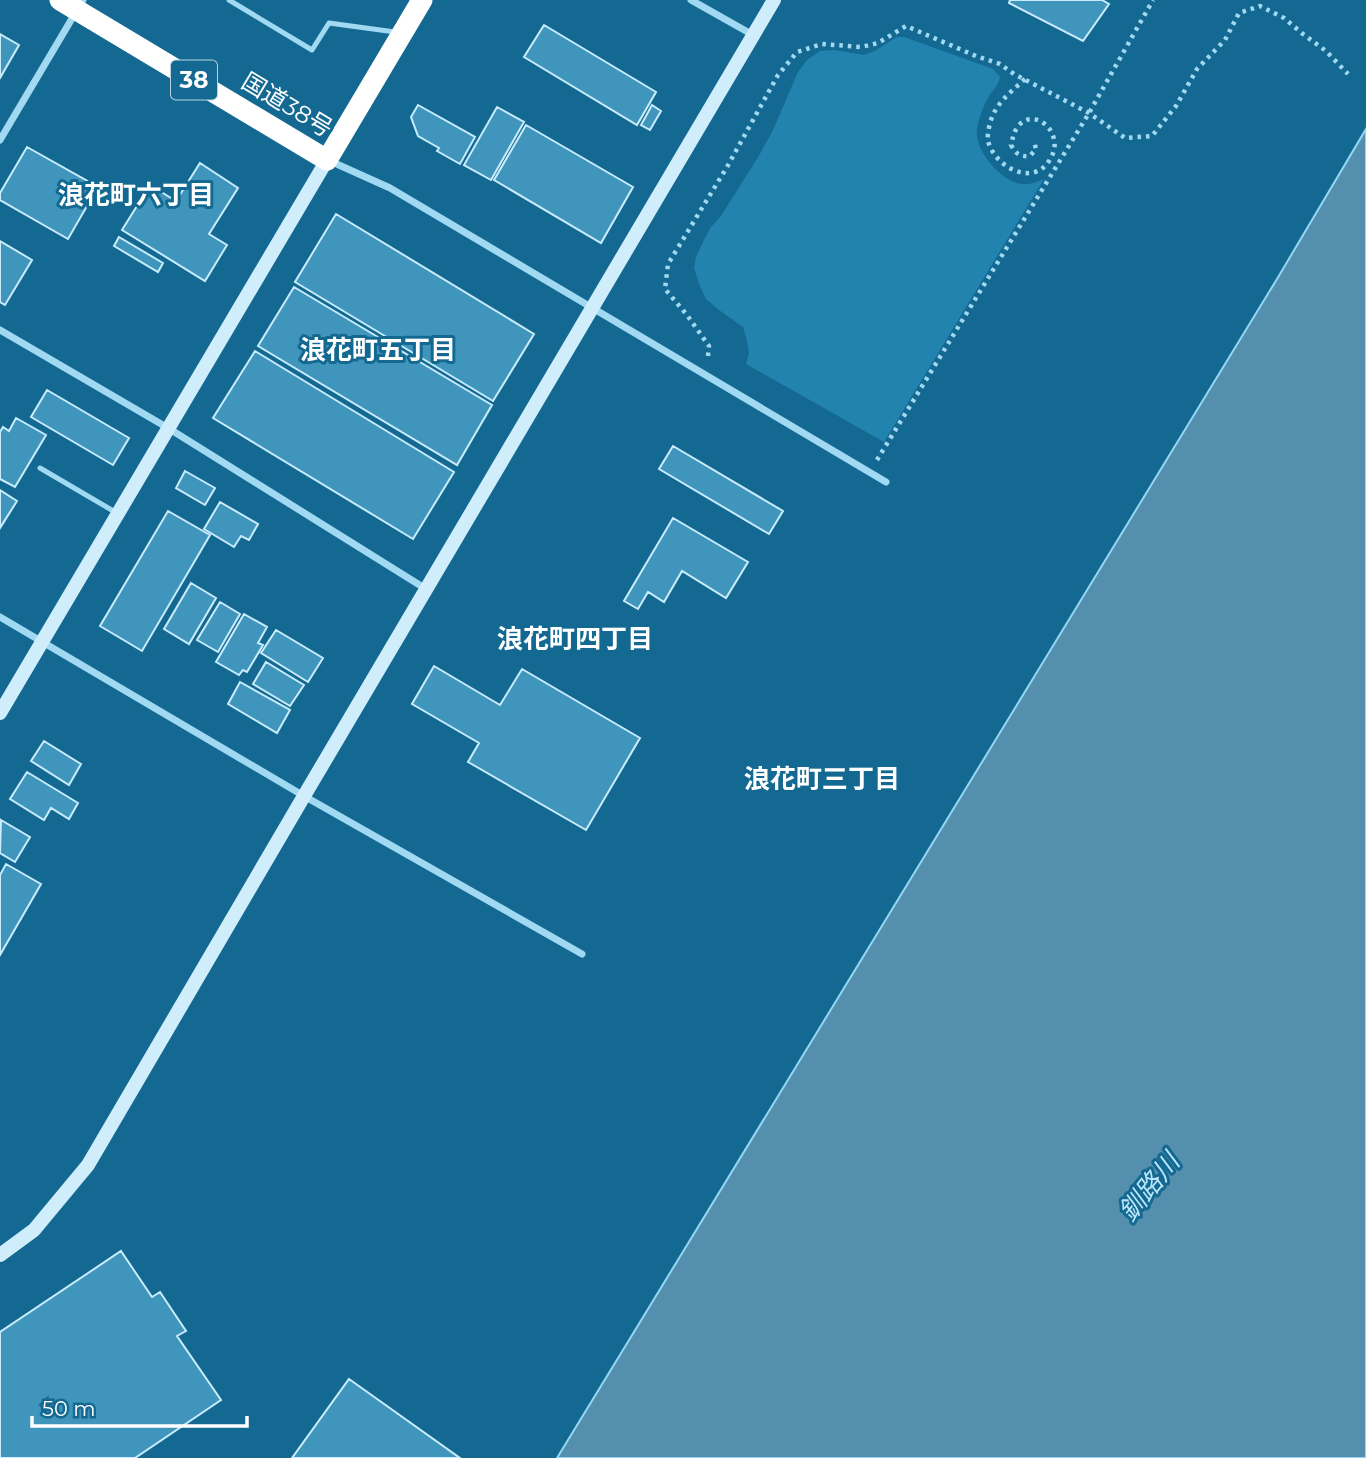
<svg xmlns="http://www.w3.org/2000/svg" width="1366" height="1458" viewBox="0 0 1366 1458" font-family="Montserrat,'Noto Sans JP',sans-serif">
<rect width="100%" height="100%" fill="#146992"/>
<!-- green -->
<path fill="#2383af" d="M897,37H904L993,69L1000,77C998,85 994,89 989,96C984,105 979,117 977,128C973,149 1001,182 1022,184C1030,185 1037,182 1044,179L884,442L746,364L749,353L747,340L743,327L719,310L706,299L700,286L694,268L696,257L703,242L711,227L721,216L760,154L773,130L798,72L807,60L820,51L834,50L864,55L875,51Z"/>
<!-- water -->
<path fill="#5490ad" stroke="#93d7f5" stroke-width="2" d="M1366,129V1458H557L1277,279Z"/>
<!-- building -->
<path fill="#4095bc" stroke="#c9ecfc" stroke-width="2" d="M1010,0H1102L1109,4L1083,41L1009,3Z
M544,25L656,92L637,125L524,57Z
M0,34L19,45L0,78Z
M418,105L475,137L460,164L437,151L439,148L418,136L411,117Z
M652,105L661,111L650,130L641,125Z
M497,107L524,122L491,180L464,165Z
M526,125L633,187L601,243L494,180Z
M27,147L98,187L68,239L0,200V193Z
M200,163L238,188L209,234L227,245L205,281L122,230L150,185L176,201Z
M336,214L534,334L493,401L295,282Z
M119,237L163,263L158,272L114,246Z
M0,241L32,260L5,305L0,302Z
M294,287L492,405L457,465L258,346Z
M255,351L454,472L413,539L213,418Z
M47,390L129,438L113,465L31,417Z
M16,418L46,435L15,487L0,479V432L3,427L9,431Z
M673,446L783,511L769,534L659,469Z
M185,471L215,488L205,505L176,488Z
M0,490L17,501L0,528Z
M220,502L258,524L249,540L241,536L234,547L204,529Z
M168,511L210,535L142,651L100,626Z
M673,518L748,562L726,598L682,571L664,602L648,592L638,609L624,601Z
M191,583L216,598L189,644L164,629Z
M220,602L240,614L218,652L197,640Z
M244,614L267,627L258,643L263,645L247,672L243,670L239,675L216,662Z
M276,630L323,658L308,682L261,653Z
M266,662L304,685L290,706L253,684Z
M434,666L500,705L522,669L640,738L586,830L468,762L479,743L412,704Z
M240,682L290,710L277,733L228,704Z
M44,741L81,764L69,785L31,761Z
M27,772L78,803L69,819L51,808L44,820L10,799Z
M1,820L30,837L15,862L0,853Z
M6,864L41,884L0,955V875Z
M121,1251L152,1297L160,1292L186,1331L177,1336L221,1400L135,1458H0V1332Z
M349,1379L460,1458H292Z"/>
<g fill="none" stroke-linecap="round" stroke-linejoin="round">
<!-- path -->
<path stroke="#a1d9f2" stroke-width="4.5" stroke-dasharray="3.5 5" stroke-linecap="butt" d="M1025,79C1011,92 997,102 991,120C989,126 987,136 988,141C995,167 1032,187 1049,161C1053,155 1056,147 1054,140C1052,124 1032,111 1019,125C1014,131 1013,137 1011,145C1016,154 1020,157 1030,156L1036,149L1034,141
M708,356L709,346L687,315L665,289L668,264L727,167L778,75L797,52L822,44L861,47L878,43L906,26L976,56L1000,64L1014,74L1089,113L1125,138L1152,136L1176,106L1197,69L1225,40L1239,13L1260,6L1284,18L1303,34L1326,51L1348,74
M877,460L1089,113L1153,0"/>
<!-- lane -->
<path stroke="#a1d9f2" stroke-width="5" d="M229,0L312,50L329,23L395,32
M40,468L115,512"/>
<!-- street -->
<path stroke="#a1d9f2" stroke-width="7" d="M691,0L753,35
M0,140L83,0
M330,161L390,188L886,482
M0,330L168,428L426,589
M0,617L304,796L582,954"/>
<!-- secondary -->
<path stroke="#d0edfc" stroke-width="14" d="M0,713L327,160
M0,1255L34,1230L88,1165L304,796L774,0"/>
<!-- highway -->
<path stroke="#fff" stroke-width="21" d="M60,0L327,160L422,0"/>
</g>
<g text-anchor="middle" stroke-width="6" stroke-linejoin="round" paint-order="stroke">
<!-- shield labels -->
<rect fill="#146992" stroke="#b8d2de" stroke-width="2" x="171" y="60.5" width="46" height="39" rx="5"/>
<g font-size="23" font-weight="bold" fill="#fff">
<text x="194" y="88">38</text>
</g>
<!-- street labels -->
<g font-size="24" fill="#fff" stroke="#146992">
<text transform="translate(287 105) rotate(31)" y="8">国道38号</text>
</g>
<!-- neighbourhood labels -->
<g font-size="26" font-weight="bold" fill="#fff" stroke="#146992">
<text x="136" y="204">浪花町六丁目</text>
<text x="378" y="359">浪花町五丁目</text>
<text x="575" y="648">浪花町四丁目</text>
<text x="822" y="788">浪花町三丁目</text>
</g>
<!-- water labels -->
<g font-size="26" font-style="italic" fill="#b9e6fa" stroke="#146992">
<text transform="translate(1149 1187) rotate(-51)" y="9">釧路川</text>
</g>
</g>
<!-- scale -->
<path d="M32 1416v10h215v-10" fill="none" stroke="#ffffff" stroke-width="3.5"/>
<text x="42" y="1416" font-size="21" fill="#ffffff" stroke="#146992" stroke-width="5" paint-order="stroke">50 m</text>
</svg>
